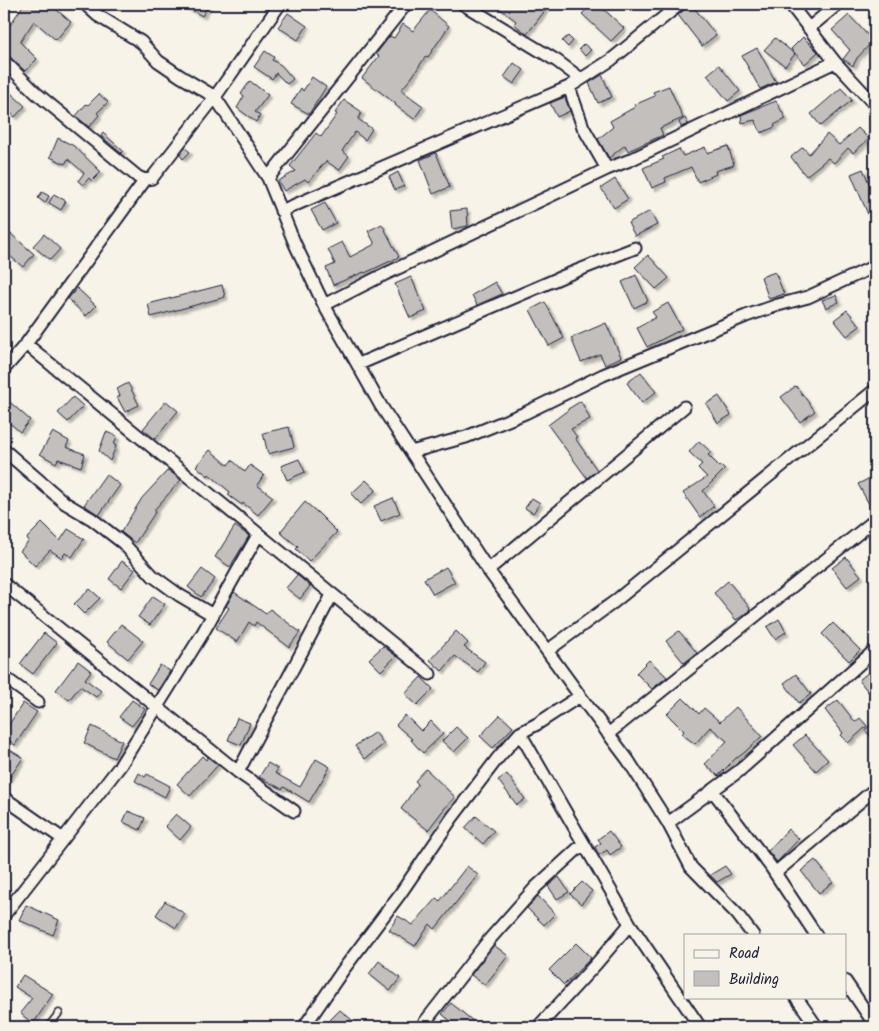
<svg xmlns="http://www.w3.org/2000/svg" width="879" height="1031" viewBox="0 0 879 1031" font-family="Kalam,sans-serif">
<defs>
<filter id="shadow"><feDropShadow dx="3" dy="3" stdDeviation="1" flood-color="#0004"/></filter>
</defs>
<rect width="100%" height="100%" fill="#f7f3e8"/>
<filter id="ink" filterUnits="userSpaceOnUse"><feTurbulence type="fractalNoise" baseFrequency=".02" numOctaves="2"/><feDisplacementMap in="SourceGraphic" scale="10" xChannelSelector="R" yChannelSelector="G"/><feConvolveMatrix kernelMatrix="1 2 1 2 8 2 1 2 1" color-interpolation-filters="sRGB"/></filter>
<g filter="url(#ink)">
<!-- building -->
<path fill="#c2bfbd" stroke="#22223b" filter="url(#shadow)" d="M24,4H50L71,22L56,40L34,21L20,42L37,59L25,71L9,56L4,54V25L8,28Z
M181,4H209L202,16Z
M494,4H550L527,34L514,24L516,21Z
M592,4H598L624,28L611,41L582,14Z
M687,4H691L716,35L702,46L678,15L685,9Z
M430,10L449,26L428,57L426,56L412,77L401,90L423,106L414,119L395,105L396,104L362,78L379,56L376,54L390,36L394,38L403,24L413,31Z
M288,13L307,26L298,40L278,27Z
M849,15L873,41L857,58L853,66L843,59L850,50L832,30Z
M568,36L573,41L568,47L562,41Z
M803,37L818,52L805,64L791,49Z
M775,38L795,54L785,66L764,50Z
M584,44L591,50L585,56L579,49Z
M757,48L776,82L760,89L742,56Z
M265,51L274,57L272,60L281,65L293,79L287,84L276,73L272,79L254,67Z
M514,63L524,70L514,84L504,77Z
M719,65L740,91L728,101L707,75Z
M602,75L612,97L598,103L589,83Z
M312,77L326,87L309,114L291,104L301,88L303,91Z
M250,81L268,95L255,112L260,115L256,122L237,108L244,96L241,94Z
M669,86L683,118L660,128L663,135L628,151L625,145L609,158L598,139L613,127L610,121L635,107L634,105L655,96L653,92Z
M4,87L25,106L15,117L4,107Z
M841,88L852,100L821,126L811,114Z
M99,94L108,102L97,113L99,115L89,127L76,116L86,104L88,105Z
M565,97L570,111L557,117L550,103Z
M344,100L362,112L358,119L372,129L365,140L355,132L342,151L349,156L339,170L326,161L308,182L305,179L284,191L278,181L296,171L290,166L316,133L321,137L337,114L335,113Z
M776,101L786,119L774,125L775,127L761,133L755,120L742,123L741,115Z
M685,118L688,124L681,127L679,122Z
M858,128L869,139L853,153L848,148L834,163L828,158L806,176L791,157L803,147L809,154L827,134L839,145Z
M103,133L123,151L121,153L101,136Z
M58,138L74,146L101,172L92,181L89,178L83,185L78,181L84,173L68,159L65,164L50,157Z
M728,146L734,165L715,171L716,174L698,182L691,167L665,178L666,182L652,188L643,168L664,159L662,157L679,149L683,156L705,147L707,153Z
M185,148L190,152L183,159L180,155Z
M436,153L450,187L433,194L420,160Z
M863,169L875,197V231L851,174Z
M398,172L404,186L395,190L389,177Z
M615,179L628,199L614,208L601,188Z
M42,192L49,196L45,203L38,198Z
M54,194L66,201L61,210L49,203Z
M325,203L336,223L322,230L311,210Z
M467,209L468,226L452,229L450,211Z
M650,211L657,225L635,236L628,223Z
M382,224L399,257L365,273L364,272L333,285L326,268L335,264L328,249L342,242L350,257L375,244L368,231Z
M4,228L34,254L23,267L4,251Z
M44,234L60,249L50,260L33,246Z
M648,255L669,278L656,289L635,267Z
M775,272L784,294L769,299L761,277Z
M636,275L648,301L634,308L622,282Z
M411,277L426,311L410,318L395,284Z
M495,282L502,294L477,305L472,295Z
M222,285L225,297L151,317L148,304Z
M77,288L96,306L86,316L68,299Z
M836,295L839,302L826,308L822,300Z
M545,302L564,338L549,346L530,310Z
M668,303L682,329L647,347L637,328L656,317L652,312Z
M847,310L860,326L847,336L834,320Z
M606,323L621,357L605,365L600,354L581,362L571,338Z
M641,372L656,392L642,403L627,383Z
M128,383L139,405L125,412L117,397L120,396L117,389Z
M796,386L815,411L800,422L781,397Z
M719,396L731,415L718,423L706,404Z
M4,397L30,420L20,432L4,418Z
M73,397L83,406L68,422L58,413Z
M166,401L178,411L155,439L143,429Z
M581,401L590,419L571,429L577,437L575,438L597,470L587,478L548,425L568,410V409Z
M289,427L294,447L268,454L263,433Z
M53,432L69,441L66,447L85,454L81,467L58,459L56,463L40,454Z
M106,432L117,436L114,445L116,446L110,461L99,451Z
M699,441L711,452L708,455L720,467L722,466L725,469L703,491L714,506L700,517L683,493L707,477L698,468L702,464L689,452Z
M210,450L228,465L232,460L245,472L250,465L264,475L257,485L273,497L258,515L243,503L242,505L228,495L230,492L209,474L208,476L196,466Z
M299,459L305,472L287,480L281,466Z
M168,470L181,480L154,510L156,511L135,543L121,532L142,498Z
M106,474L120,485L99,515L84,505Z
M872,477L875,483V501L869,504L858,484Z
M366,480L376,490L361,504L351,494Z
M393,498L400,513L381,521L374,506Z
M532,498L540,503L533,513L525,508Z
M305,502L318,513L337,532L309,561L296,549L298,547L280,532Z
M42,523L60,541L68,529L84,539L72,557L65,553L62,558L50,550L35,566L20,551L29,541L27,538Z
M235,526L249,536L230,567L215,557Z
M846,557L861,576L847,587L832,568Z
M122,561L135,570L121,588L109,579Z
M446,567L455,582L433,594L424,579Z
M202,569L215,579L201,597L188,587Z
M297,575L310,586L300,599L286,588Z
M728,581L750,608L749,609L750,611L736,620L714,593Z
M90,589L100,598L84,614L74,604Z
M234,592L266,614L270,609L300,632L289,647L256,622L254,626L249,622L237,642L216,628L229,608L226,606Z
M153,596L165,604L150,625L138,617Z
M779,619L786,632L775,639L767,627Z
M833,623L860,650L849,661L822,634Z
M121,624L143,641L128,659L107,642Z
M456,631L468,643L464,647L485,662L478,672L455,656L442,671L430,660Z
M679,631L697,653L684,663L666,641Z
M44,633L57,643L33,674L20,664Z
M383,646L396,656L381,671L369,659Z
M649,660L667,677L652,689L636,673Z
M78,661L91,671L85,679L101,691L96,697L80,686L69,700L56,690Z
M160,665L170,671L158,690L148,684Z
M875,667V690L870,694L859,680Z
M796,674L811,694L799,703L784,683Z
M421,677L433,689L417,705L405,694Z
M683,698L699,714L704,708L720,722L736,707L762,736L745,752L737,758V757L718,776L705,764L727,741L710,727L695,744L682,734L684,731L667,714Z
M132,700L145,709L132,726L119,717Z
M838,700L855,722L860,718L867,726L848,743L841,735L843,733L825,710Z
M23,703L37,712L15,745L4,737V732Z
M405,715L421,731L431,721L443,734L423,753L411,740L412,739L396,725Z
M500,715L513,727L493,748L480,736Z
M237,718L250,723L241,745L228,740Z
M875,721V742L865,730Z
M92,726L122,741L114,758L84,743Z
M456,727L468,738L454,752L442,741Z
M375,732L384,744L365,759L355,746Z
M805,735L828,760L816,771L793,745Z
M10,750L23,758L4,786V759Z
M202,756L206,760L208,757L218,765L190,796L177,784Z
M316,759L330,767L309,802L284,787L282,789L259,777L268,763L278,769L275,773L300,787Z
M426,769L455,797L444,809L428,830L401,809L418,784L415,781Z
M139,773L145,777L147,774L170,786L165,797L135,781Z
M507,774L525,799L517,805L498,780Z
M128,811L145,818L140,830L123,822Z
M176,814L191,827L180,840L165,826Z
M476,816L494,831L483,844L465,828Z
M788,829L799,839L777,862L768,851Z
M609,831L621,847L610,855L607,850L599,855L595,847L601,843L598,839Z
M815,860L833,882L819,893L801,871Z
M467,866L478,875L435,929L430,924L415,946L389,930L398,916L413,925L436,898L440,901Z
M725,866L731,874L717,882L710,875Z
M559,877L569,892L557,899L548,886Z
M582,882L592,891L581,904L570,894Z
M538,896L555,914L544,925L527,908Z
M165,901L185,914L176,928L156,915Z
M26,905L59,920L53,935L19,920Z
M576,943L591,958L564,985L549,970Z
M494,945L508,956L485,985L471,975Z
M379,961L400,978L390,991L369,974Z
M23,975L53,994L33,1024L20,1013L32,998L15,987Z
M451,1003L474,1022L470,1027H458L442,1014Z
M340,1010L360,1027H334L328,1022Z"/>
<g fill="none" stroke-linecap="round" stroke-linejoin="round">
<defs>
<path id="lane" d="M48,1027L59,1013"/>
<path id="street" d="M85,4L97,15L141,42L158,61L180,76L215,97L268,178L295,244L324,305L381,406L488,570L580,696L537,724L520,733L630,924L700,1027
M463,4L557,61L581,79
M790,4L835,62L875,105
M809,28L838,4
M4,61L36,93L138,177L145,180
M569,87L583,127L607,169
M268,178L406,4
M281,211L569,87L611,60L680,4
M324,305L377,278L607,169L630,160L835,62
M26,344L430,674
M359,364L564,276L635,248
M4,369L26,344L145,180L152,178L215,97L280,4
M4,450L65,503L92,519L123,543L153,576L179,595L213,615
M411,452L466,437L525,413L603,375L746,316L778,305L808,297L875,266
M488,570L684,407
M4,584L238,772L294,811
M547,651L614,602L875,390
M4,677L38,702
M580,696L628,760L668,823L739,771L875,650
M608,734L875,520
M238,772L332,595
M712,790L771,867L816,935
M4,798L63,839
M668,823L691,867L737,914L753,935
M775,873L875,789
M4,915L120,766L201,636L258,535
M845,981L875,1025
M796,997L817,1027
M304,1027L343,970L400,894L452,818L497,759L520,733
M421,1027L489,940L536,887L583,844
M538,1027L596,964L630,924"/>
</defs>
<!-- lane casing -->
<use href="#lane" stroke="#22223b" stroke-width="9"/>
<!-- street casing -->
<use href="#street" stroke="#22223b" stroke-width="15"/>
<!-- lane -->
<use href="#lane" stroke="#f7f3e8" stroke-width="5.5"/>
<!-- street -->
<use href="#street" stroke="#f7f3e8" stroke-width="11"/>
</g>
</g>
<!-- margin -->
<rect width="879" height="1031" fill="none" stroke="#f7f3e8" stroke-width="20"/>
<rect x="10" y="10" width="859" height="1011" fill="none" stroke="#22223b" stroke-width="2" filter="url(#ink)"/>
<!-- legend -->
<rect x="684" y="934" width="162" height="65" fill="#f7f3e8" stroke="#a29fa3"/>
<rect x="694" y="950" width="25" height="8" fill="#f7f3e8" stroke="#a29fa3"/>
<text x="729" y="958" font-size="15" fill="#22223b">Road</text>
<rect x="694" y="971" width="25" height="15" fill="#c2bfbd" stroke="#a29fa3"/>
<text x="729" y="984" font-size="15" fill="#22223b">Building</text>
</svg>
